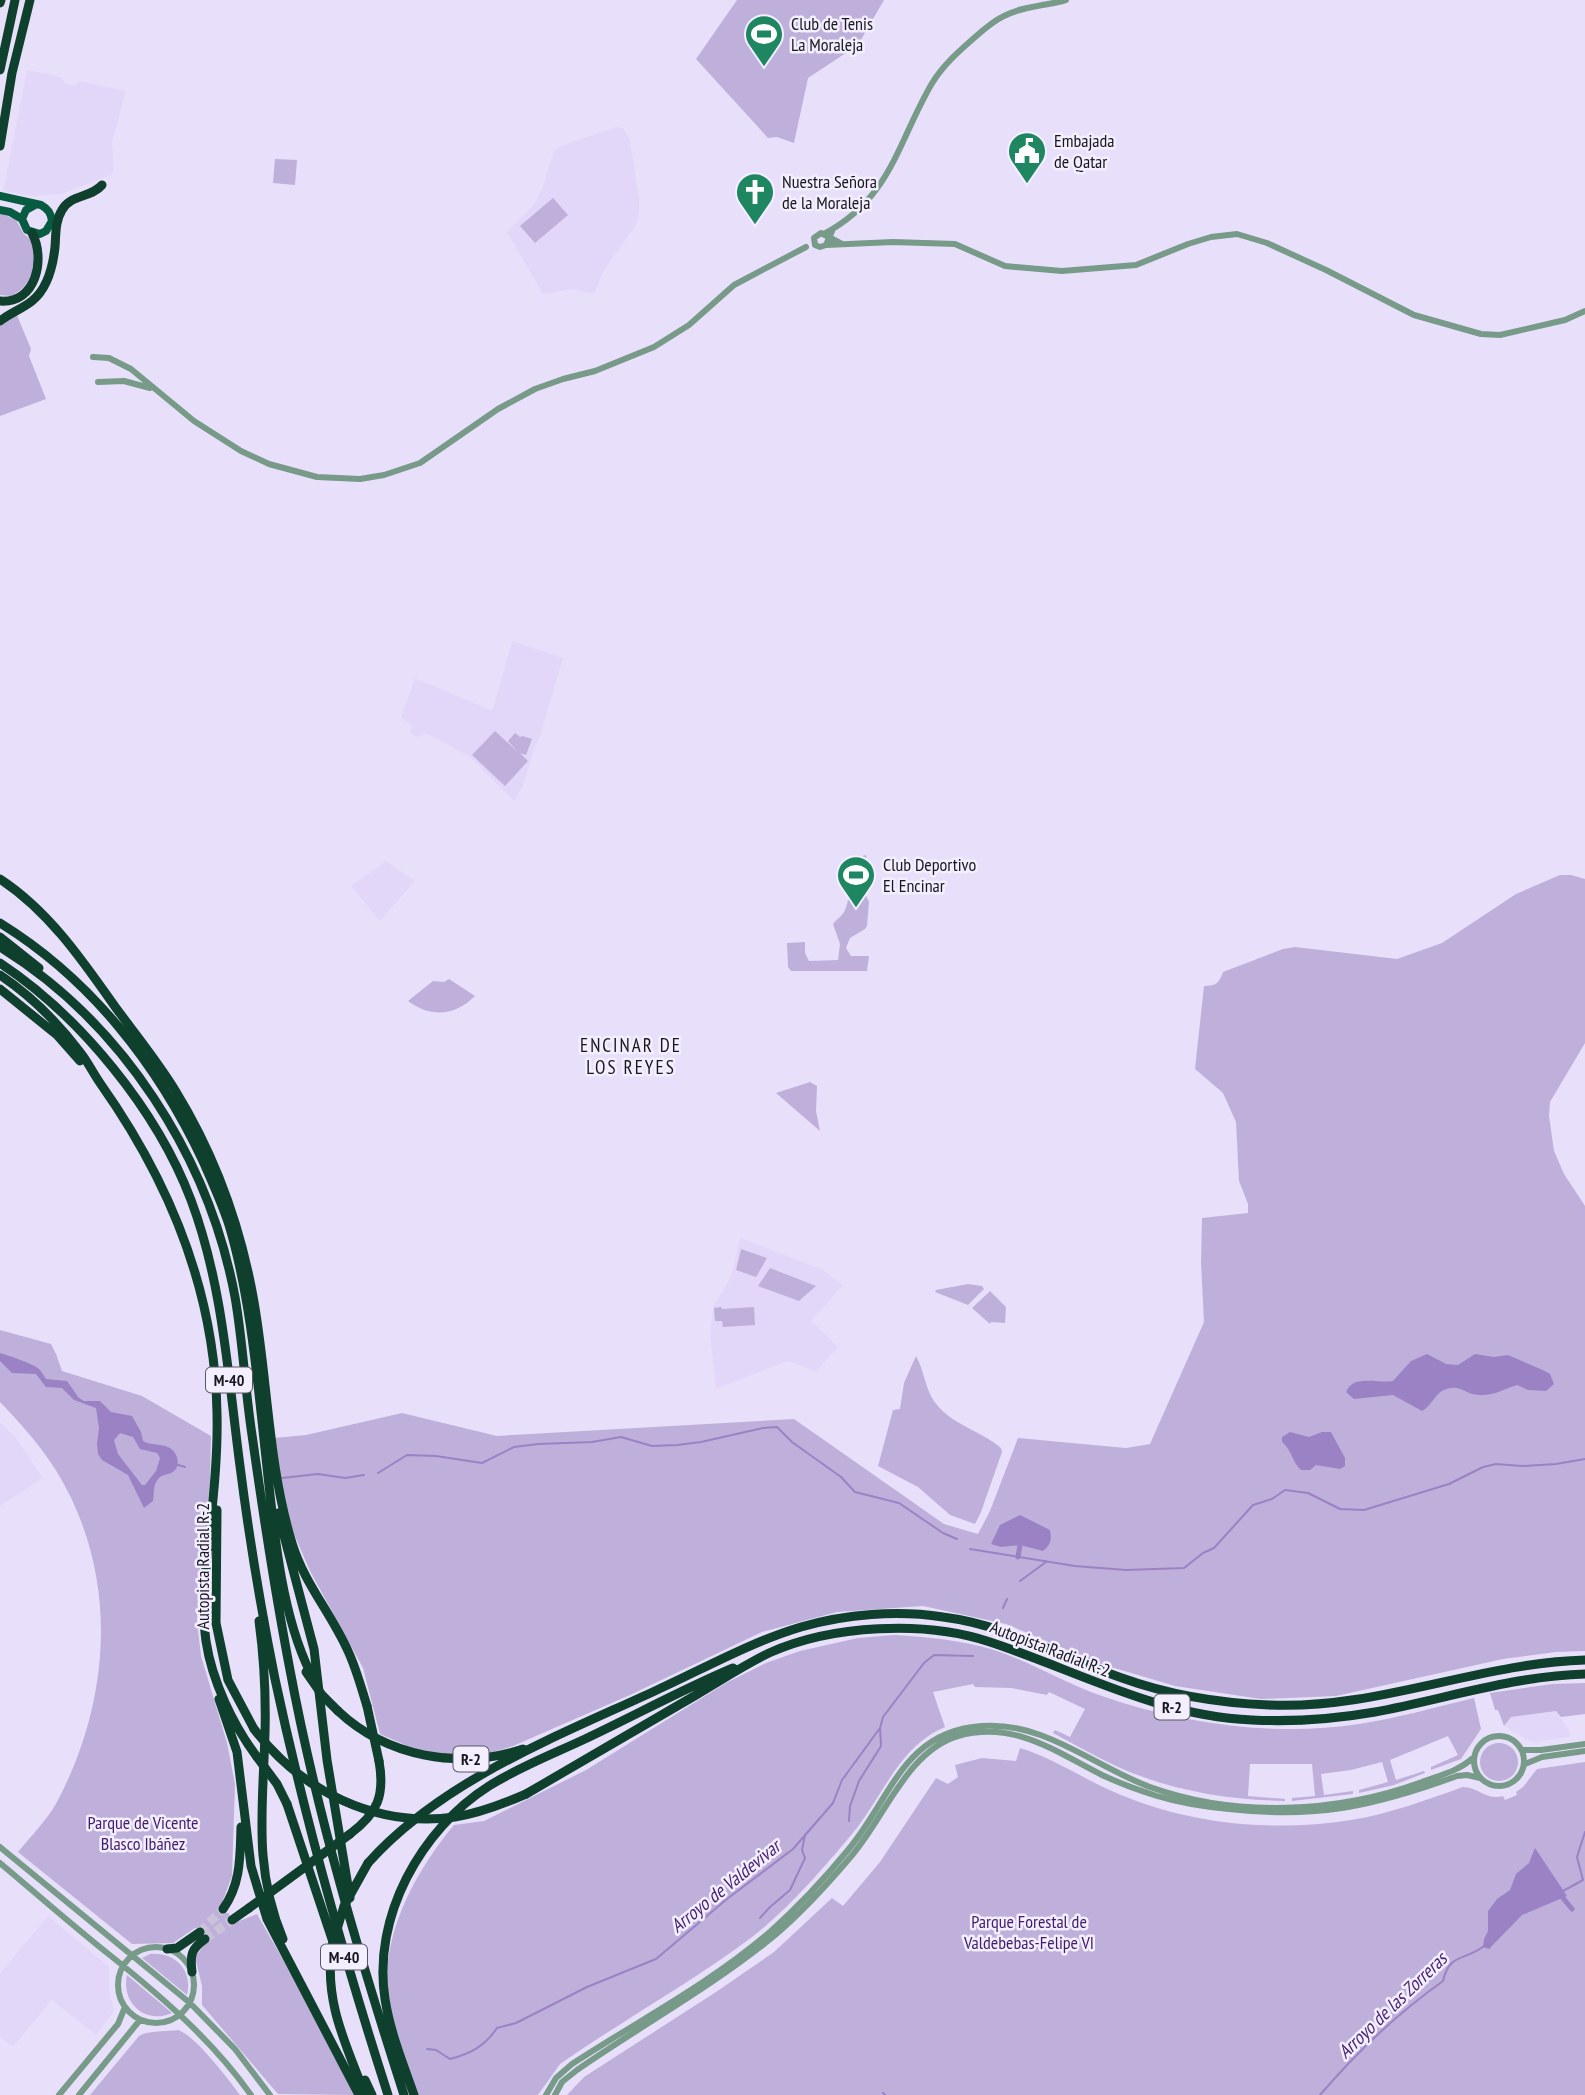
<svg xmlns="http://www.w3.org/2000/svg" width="1585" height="2095" viewBox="0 0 1585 2095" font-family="'PT Sans Narrow',sans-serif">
<rect width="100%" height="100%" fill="#e8e0fa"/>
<!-- built -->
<path fill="#e2d7f9" d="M27,70L61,77L66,84L75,85L80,81L126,91L112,143L114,168L111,175L61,194L31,196L3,191Z
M616,127L623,128L630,140L639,198V213L636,225L604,270L594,294L572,289L543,294L507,232L534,204L542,189L554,151L561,146Z
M512,641L563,658L541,733L533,753L523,786L514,801L469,756L427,734L418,737L411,733V724L401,717L415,678L490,710L493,709Z
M386,861L415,881L380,921L351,886Z
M740,1238L821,1269L843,1285L811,1321L838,1347L816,1372L788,1361L716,1389L710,1334L713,1307L731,1277Z
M0,1422L16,1438L43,1478L0,1506Z
M1556,1711L1571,1734L1569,1737L1535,1742L1525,1739L1504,1726L1511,1717Z
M48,1916L109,1967V1990L114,2011L96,2035L52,2000L13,2047L0,2037V1973Z"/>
<!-- green -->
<path fill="#beb0da" d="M737,0H884L858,45L808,78L794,143L777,137L768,138L696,59Z
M275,159L297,160L295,185L273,183Z
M553,198L568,215L535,243L520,226Z
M0,213L16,220L24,234L33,241C36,264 34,285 11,296L0,295Z
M16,313L31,349L29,356L46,399L0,416V324Z
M495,731L518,752L508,741L515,733L520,737L523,736L532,739L526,755L520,753L528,761L505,786L472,755Z
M866,855L868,878L864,891L869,902L867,926L865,929L850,938L846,948L851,956H869L867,971H791L788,967L787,943L805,942V953L809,961L838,960L840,944L833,924C837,919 842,916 844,912C852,897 848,876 844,861Z
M1560,875H1571L1585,879V1043L1550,1102L1549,1116L1554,1151L1564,1174L1585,1206V1651L1556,1652L1503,1659L1336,1696L1261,1699L1175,1686L1101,1664L1006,1624L923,1606L837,1612L762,1632L630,1695L513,1746L489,1753L440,1754L412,1748L380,1734L363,1668L310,1571L294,1534L281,1489L274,1438L306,1435L402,1413L497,1436L794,1419L944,1524L978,1534L990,1511L1018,1438L1126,1448L1150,1444L1204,1322L1201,1263L1202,1218L1248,1213V1204L1239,1181L1236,1122L1223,1093L1195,1069L1204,986C1216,986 1219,983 1223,972L1283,949L1295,947L1397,959L1442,943L1516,894Z
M449,979L475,996C455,1016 431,1018 408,1001L433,981L444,982Z
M810,1082L817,1086L816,1111L820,1131L776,1093Z
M741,1249L767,1258L756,1277L736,1270Z
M770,1268L816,1286L799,1301L758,1286Z
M968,1284L982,1286L984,1289L968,1305L935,1292L936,1290Z
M990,1291L1006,1307L1005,1323L991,1322L990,1324L972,1308Z
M721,1307L722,1309L754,1307L755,1325L723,1327L722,1321H715L714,1308Z
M0,1330L51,1344L56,1354L62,1371L142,1396L211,1436L210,1482L199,1580L197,1622L201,1656L227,1743L235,1784L232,1876L220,1908L224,1913H229L230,1919L234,1923L257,1914L307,2002L354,2095L278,2094L202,2005V1986L195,1957L208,1940L200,1928H195L173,1943L132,1944L18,1852C31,1836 47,1820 57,1802C112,1698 119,1574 57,1472C41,1446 21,1424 0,1402Z
M916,1356C924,1370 925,1388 934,1401C951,1425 980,1430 1001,1448L1002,1452L981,1512L975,1524L950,1515L918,1487L878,1466L893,1410L900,1409L904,1383Z
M894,1635C928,1637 961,1640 994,1650C1031,1662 1065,1683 1102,1696C1183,1724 1274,1737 1359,1724C1398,1718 1436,1707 1474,1698L1481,1729L1461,1759L1431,1770V1767L1458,1755L1448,1736L1390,1760L1396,1780L1424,1771L1425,1773L1394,1785L1359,1793V1790L1388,1782L1382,1762L1351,1770L1321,1774L1324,1795L1353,1791V1794L1292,1801V1798L1315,1796L1312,1764H1250L1248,1796L1285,1799V1801C1227,1800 1168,1790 1116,1766C1095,1756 1074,1744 1053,1733L1055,1730L1070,1737L1085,1709L1049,1692L1047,1695L1011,1688L975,1687L973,1684L933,1692L945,1727C898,1747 883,1797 852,1834C824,1868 786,1911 752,1937C691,1983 623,2020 560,2064L538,2095H417C408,2070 397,2044 391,2018C374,1948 410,1878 454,1825L484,1821L586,1770L726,1683L766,1663L800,1651L858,1638Z
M1585,1683V1714L1561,1717L1556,1711L1511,1717L1504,1726L1498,1710H1495L1490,1693L1552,1684Z
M1480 1762a19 19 0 1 1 38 0a19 19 0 1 1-38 0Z
M1020,1748C1056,1759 1086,1781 1121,1795C1193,1825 1274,1832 1351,1820C1389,1814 1426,1800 1463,1787C1478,1787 1487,1801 1503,1796L1505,1800L1517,1795L1516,1792L1523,1787L1537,1769L1585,1762V2095H567L584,2077L716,1992L774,1952L832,1898L843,1906L880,1862L936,1778L948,1784L958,1777L955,1765L982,1758L1016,1761Z
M150,1954C175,1952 193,1970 187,1995L142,1958Z
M127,1975L172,2013C145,2025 121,2003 127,1975Z
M178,2030C195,2035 229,2080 240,2095H90L139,2036C148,2030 166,2032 178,2030Z"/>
<!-- water -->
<path fill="#9a82c5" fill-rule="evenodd" d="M0,1353C7,1355 34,1364 39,1369C42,1372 44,1376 46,1379L67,1381L79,1398L84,1401H100L111,1412L132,1416L141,1432L143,1441C151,1446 161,1443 170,1448C178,1453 181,1466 173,1472C168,1475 162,1474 158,1479C153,1485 154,1494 153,1501L144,1508L128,1475L102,1460L98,1454L97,1444L99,1428L96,1408L74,1400L62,1388L46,1387L36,1374L12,1373L0,1361ZM120,1433L133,1437L140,1449L157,1453L160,1458L156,1471L145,1485H142L118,1454L114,1440Z
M1427,1354L1446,1364L1458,1365L1475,1354L1494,1357L1508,1355L1545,1371L1550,1374L1554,1384L1546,1391L1528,1390L1517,1385C1503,1389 1494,1396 1479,1395C1464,1395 1460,1382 1442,1391C1434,1396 1431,1406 1422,1411L1393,1395L1354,1399L1346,1392C1353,1374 1378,1384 1393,1381L1411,1361Z
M1290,1432L1309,1437L1322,1432H1331L1345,1458V1466L1340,1469L1316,1465L1310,1470H1301C1292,1462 1292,1450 1282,1442V1437Z
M1020,1515L1050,1530C1052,1541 1050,1545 1043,1551L1020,1545L1001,1547L991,1544L1000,1525Z
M1535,1848L1567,1896L1522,1915L1489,1949L1483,1947L1484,1939L1488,1931V1911L1497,1899L1510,1890L1516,1874L1529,1863Z"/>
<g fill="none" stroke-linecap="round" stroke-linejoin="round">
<!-- stream -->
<path stroke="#9a82c5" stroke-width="2" d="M175,1464L185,1467
M378,1473L407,1455L436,1456L482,1463L514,1447L538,1444L592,1442L621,1437L652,1446L677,1445L701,1442L763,1428L777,1427L792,1442L841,1477L855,1492L899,1503L943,1533L957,1539
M282,1478L318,1474L345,1478L364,1475
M970,1549L1075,1566L1126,1570L1184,1568L1203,1553L1214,1548L1253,1505L1272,1499L1285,1490L1308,1493L1340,1509L1364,1510L1449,1484L1483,1467L1496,1464L1522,1466L1556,1464L1585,1459
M1020,1581L1046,1562
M1003,1608L1007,1599
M849,1821L850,1806L859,1781L881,1746L880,1728
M1563,1891L1583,1880L1577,1857L1585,1832
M760,1918L770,1907L790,1890L805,1858L802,1850L805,1835
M427,2049L436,2050L450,2059C470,2054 485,2046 497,2028L516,2023L587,1987L656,1959L727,1899L793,1849L833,1803L842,1780L880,1728L883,1717L924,1663L934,1655L973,1656
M883,2093L885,2095
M1320,2095C1356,2053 1398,2013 1443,1981C1449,1953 1465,1961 1484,1946"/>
<!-- canal -->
<path stroke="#9a82c5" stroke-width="5" d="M1018,1557L1020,1545
M1563,1898L1572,1909"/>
<!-- motorway-tunnel -->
<path stroke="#c9c2d9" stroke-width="9" stroke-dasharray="9 4.5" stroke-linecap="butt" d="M200,1932L223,1909
M205,1939L232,1920"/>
<!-- tertiary -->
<path stroke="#779a89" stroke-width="6" d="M832,231L826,245L820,247L815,245L814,238L821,233L842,244
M824,234C891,198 897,144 931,85C942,66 958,52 974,38C983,30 993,21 1004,16C1023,6 1045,6 1066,0
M826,245L893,242L955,244L1005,266L1062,271L1136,265L1188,244L1211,237L1237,234L1267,243L1326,270L1414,315L1481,334L1500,335L1565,320L1585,311
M93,357L109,358L131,369L194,421L241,451L269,464L317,477L360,479L384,475L420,463L498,409L535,389L563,379L595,371L654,347L689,325L734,285L806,247
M98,382L124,381L150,388
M1474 1761a25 25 0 1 1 50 0a25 25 0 1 1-50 0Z
M1522,1750H1541L1585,1744
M1525,1764L1542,1757L1585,1751
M0,1847L190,2003L235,2049L270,2095
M0,1863C37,1894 73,1926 111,1956C162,1997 213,2041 251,2095
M118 1985a38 38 0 1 1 76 0a38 38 0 1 1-76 0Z
M59,2095L118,2024L125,2007
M79,2095L140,2020
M546,2095L556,2078L572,2064C638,2021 711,1983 771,1931C799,1906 825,1878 848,1850C891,1799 903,1731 982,1726C1044,1721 1095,1767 1150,1787C1237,1818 1337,1813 1422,1782C1441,1775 1459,1771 1474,1757
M555,2095L562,2082L577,2070C642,2025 713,1986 774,1936C801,1913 825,1887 848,1860C883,1822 906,1751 958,1736C1014,1720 1056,1752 1102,1775C1119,1783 1138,1790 1157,1796C1180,1803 1205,1807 1229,1809C1317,1819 1375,1806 1457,1776L1467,1775L1480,1778"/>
<!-- primary -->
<path stroke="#075b40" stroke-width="8" d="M0,196L41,205C48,209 51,213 52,221L46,231L40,234L27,230L22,219L26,210L35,205
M0,210L10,212L22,219"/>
<!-- motorway -->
<path stroke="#0f3f2d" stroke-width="9" d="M0,3L1,0
M0,70L15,0
M0,146L12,73L30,0
M0,301C36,304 46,259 32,233
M0,321C10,313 22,309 32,301C47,289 53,266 55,247C56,235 55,221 62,210C71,194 91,198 102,185
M0,879C49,911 83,961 116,1008C136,1035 158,1062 175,1090C215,1155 241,1227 254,1302C268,1382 268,1465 292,1543C304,1583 331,1613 348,1651C356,1668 361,1687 367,1706
M0,923C91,979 158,1065 203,1161C212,1182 222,1203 229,1225C250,1295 257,1376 265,1449C273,1519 279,1609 310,1672
M0,937L39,968
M0,947C122,1022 209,1157 235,1297C243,1343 245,1389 252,1435C263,1513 275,1592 290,1670C317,1815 359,1955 404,2095
M0,963C80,1016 157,1110 191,1200C223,1285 228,1376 240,1466C249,1537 261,1609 275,1679C305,1820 344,1958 388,2095
M0,975C30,995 58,1023 80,1052C88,1062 93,1073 100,1083C170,1182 215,1291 217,1413C218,1454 214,1495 209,1535C206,1570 201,1606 206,1641C212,1681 233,1725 257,1757
M0,989L57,1035L80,1061
M217,1510L216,1623L228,1680L254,1729
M278,1513L314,1649L327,1760L350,1898
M259,1621C264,1658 266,1695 265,1733C263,1808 253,1867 283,1939
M219,1699L237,1752L251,1866L267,1919L359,2095
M338,1711C387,1757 459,1770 523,1749
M526,1794C583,1761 639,1728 696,1695C720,1681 744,1665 769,1653C831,1625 925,1620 990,1642C1078,1671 1157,1716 1252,1720C1293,1722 1335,1719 1375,1712C1445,1699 1513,1676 1585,1674
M287,1804L334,1945
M350,1834C378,1813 385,1795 379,1761
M368,1863C442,1780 558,1736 657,1690C705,1668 751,1642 801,1627C846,1614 897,1610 943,1617C1007,1625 1062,1657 1122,1678C1169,1695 1219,1703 1269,1705C1377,1710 1478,1663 1585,1660
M223,1909C241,1884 240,1857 241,1827
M232,1920L249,1908
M332,1946C324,2001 345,2042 364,2092
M167,1949L177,1948L200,1932
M192,1972C190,1955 191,1949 205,1939
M365,2080L372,2095
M414,2095C403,2063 390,2032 385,1999C372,1917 421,1829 489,1786C519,1767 553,1754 585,1739C634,1716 683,1689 733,1668"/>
<!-- motorway-bridge -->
<path stroke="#0f3f2d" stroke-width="9" d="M306,1672L322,1695L338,1711
M367,1706L379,1761
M254,1729C301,1791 376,1828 455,1817C480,1813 503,1804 526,1794
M257,1757L277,1784L287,1804
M249,1908L350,1834
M332,1946L344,1906L368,1863"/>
</g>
<!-- icons -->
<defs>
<symbol id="stadium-pin" viewBox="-11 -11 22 30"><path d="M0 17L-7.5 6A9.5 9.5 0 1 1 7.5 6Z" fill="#1f8662" stroke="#f4efff"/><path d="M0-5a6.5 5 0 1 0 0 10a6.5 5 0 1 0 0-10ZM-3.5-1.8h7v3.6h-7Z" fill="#fff"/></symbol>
<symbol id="civic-pin" viewBox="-11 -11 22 30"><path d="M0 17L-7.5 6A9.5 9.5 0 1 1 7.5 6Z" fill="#1f8662" stroke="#f4efff"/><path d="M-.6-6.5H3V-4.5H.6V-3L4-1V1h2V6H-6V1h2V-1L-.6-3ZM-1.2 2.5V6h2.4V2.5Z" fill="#fff"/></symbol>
<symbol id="church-pin" viewBox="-11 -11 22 30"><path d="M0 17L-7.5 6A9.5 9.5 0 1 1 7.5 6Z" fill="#1f8662" stroke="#f4efff"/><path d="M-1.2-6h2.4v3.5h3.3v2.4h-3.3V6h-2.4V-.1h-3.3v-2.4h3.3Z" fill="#fff"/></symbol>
</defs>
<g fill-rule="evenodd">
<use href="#stadium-pin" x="742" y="12" width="44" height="60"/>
<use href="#civic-pin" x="1005" y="129" width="44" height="60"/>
<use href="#church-pin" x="733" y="170" width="44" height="60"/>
<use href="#stadium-pin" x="834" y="853" width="44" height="60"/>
</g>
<g text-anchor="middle" stroke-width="5" stroke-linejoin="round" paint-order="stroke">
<!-- shield labels -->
<g fill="#f4efff" stroke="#5b5762" stroke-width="2">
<rect x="206" y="1367.5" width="46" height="25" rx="5"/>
<rect x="1154.5" y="1694.5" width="35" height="25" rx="5"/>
<rect x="453.5" y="1746.5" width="35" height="25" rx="5"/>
<rect x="321" y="1944.5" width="46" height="25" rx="5"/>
</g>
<g font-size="16" font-weight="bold" fill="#19161f">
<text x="229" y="1386">M-40</text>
<text x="1172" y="1713">R-2</text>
<text x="471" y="1765">R-2</text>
<text x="344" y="1963">M-40</text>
</g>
<!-- poi labels -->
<g font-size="18" fill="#19161f" stroke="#f4efff" text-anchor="start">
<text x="791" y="30">Club de Tenis<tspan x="791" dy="21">La Moraleja</tspan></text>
<text x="1054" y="147">Embajada<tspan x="1054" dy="21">de Qatar</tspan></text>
<text x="782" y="188">Nuestra Señora<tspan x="782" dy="21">de la Moraleja</tspan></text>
<text x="883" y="871">Club Deportivo<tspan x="883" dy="21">El Encinar</tspan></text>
</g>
<!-- street labels -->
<g font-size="18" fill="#19161f" stroke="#f4efff">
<text transform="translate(203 1566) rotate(-90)" y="6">Autopista Radial R-2</text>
<text transform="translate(1050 1649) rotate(21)" y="6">Autopista Radial R-2</text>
</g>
<!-- park labels -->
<g font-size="18" fill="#411c6c" stroke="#f4efff">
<text x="143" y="1829">Parque de Vicente<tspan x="143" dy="21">Blasco Ibáñez</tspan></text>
<text x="1029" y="1928">Parque Forestal de<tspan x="1029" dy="21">Valdebebas-Felipe VI</tspan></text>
</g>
<!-- neighbourhood labels -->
<g font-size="19" letter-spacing="2" fill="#19161f" stroke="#f4efff">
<text x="631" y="1052">ENCINAR DE<tspan x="631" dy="22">LOS REYES</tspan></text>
</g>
<!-- water labels -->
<g font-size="19" font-style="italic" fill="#482474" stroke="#f4efff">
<text transform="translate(725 1886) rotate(-39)" y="7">Arroyo de Valdevivar</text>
<text transform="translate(1392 2005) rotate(-44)" y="7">Arroyo de las Zorreras</text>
</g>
</g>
</svg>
